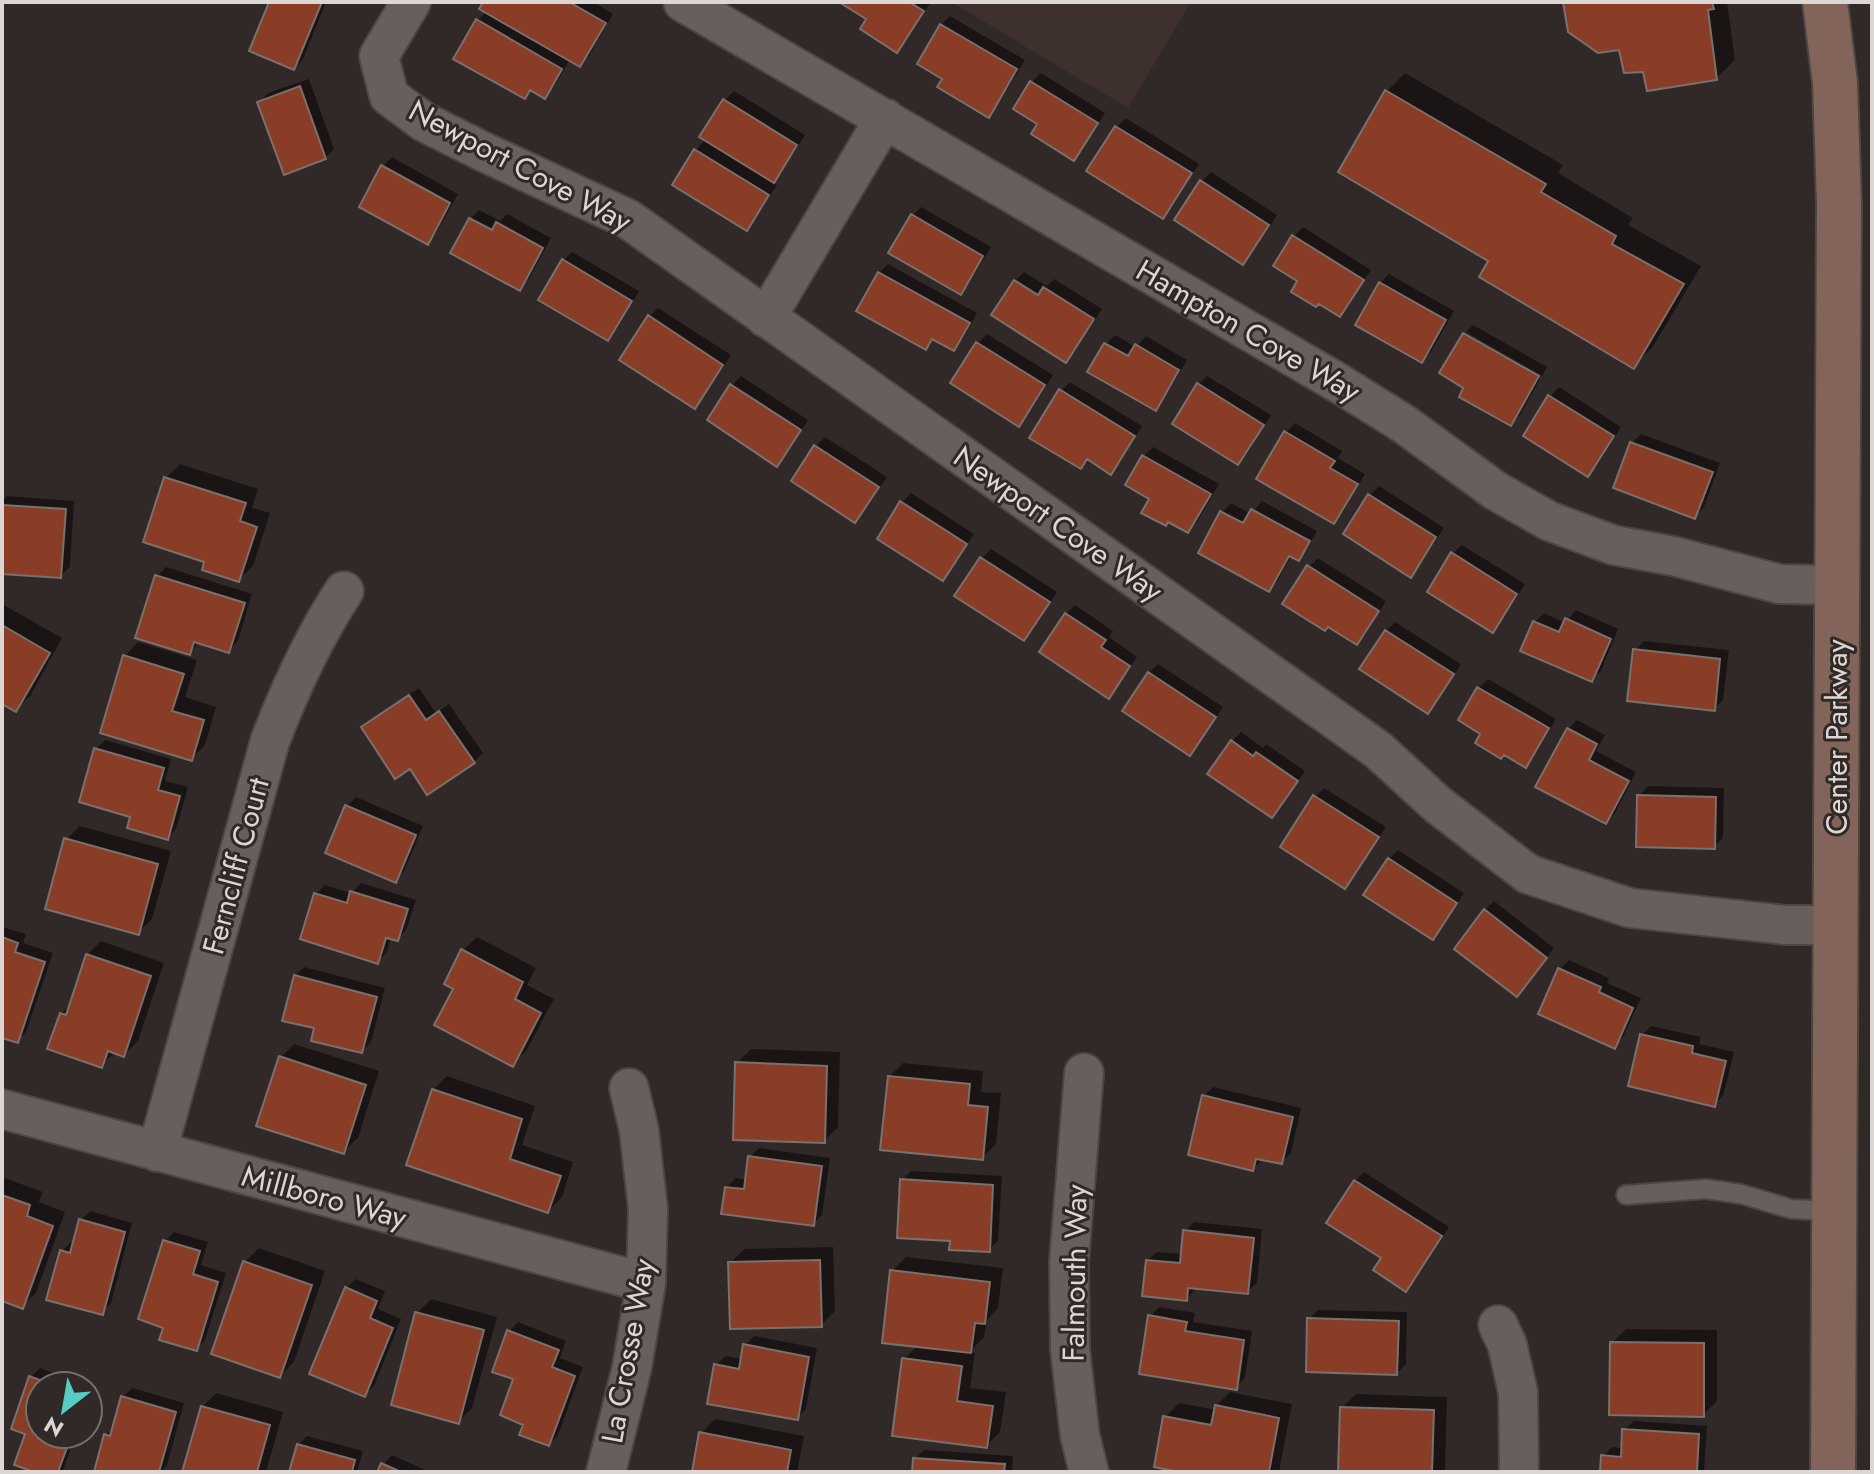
<svg xmlns="http://www.w3.org/2000/svg" width="1874" height="1474" viewBox="0 0 1874 1474" font-family="Jost,sans-serif">
<rect width="100%" height="100%" fill="#312927"/>
<!-- built -->
<path fill="#3e302c" d="M951,2H1191L1128,108Z"/>
<!-- shadow -->
<path fill="#0007" d="M271,2H326L303,59L294,68Z
M485,2H593L613,14L589,56L580,65L570,59L554,87L545,96L532,89L524,96L477,21L487,11Z
M845,2H931L906,41L897,50L868,18Z
M1565,2H1727L1735,60L1716,78L1644,70L1620,47Z
M950,16L1025,60L997,106L988,115L944,78L941,25Z
M1041,73L1105,113L1082,149L1073,158L1039,124L1015,109L1032,82Z
M1405,73L1563,165L1558,173L1633,218L1628,225L1701,266L1652,348L1633,366L1490,261L1341,171L1387,91Z
M309,79L334,149L325,158L259,103L268,93Z
M734,91L805,135L782,171L772,182L777,185L755,219L746,228L675,184L696,150L706,139L702,137L725,100Z
M1126,118L1199,164L1172,207L1163,216L1117,127Z
M392,157L458,194L436,233L427,242L383,166Z
M1211,172L1277,215L1252,253L1243,262L1177,219L1202,181Z
M921,207L991,247L969,283L960,292L912,216Z
M479,210L500,221L507,214L551,238L529,279L520,288L470,219Z
M1303,227L1371,270L1349,305L1340,314L1300,280L1294,236Z
M572,252L639,291L617,329L608,338L563,261Z
M888,264L977,313L963,339L954,348L935,338L926,347L879,273Z
M1024,272L1047,286L1054,279L1102,309L1075,351L1066,360L1015,281Z
M1389,274L1454,311L1431,352L1422,361L1380,283Z
M658,308L731,355L704,397L695,406L649,317Z
M1473,325L1547,367L1542,376L1466,332Z
M987,334L1053,375L1028,415L1019,424L953,382L978,343Z
M1115,335L1136,347L1146,336L1187,360L1164,399L1155,408L1090,371L1106,344Z
M1464,336L1540,379L1520,415L1511,424L1466,387Z
M741,376L808,420L786,455L777,464L732,385Z
M1207,376L1271,415L1247,454L1238,463L1198,385Z
M1070,382L1142,426L1120,463L1111,472L1089,458L1081,467L1061,391Z
M1559,387L1621,427L1597,466L1588,475L1525,435L1550,396Z
M1295,423L1342,451L1338,458L1365,474L1343,512L1334,521L1286,432Z
M1641,434L1720,463L1704,507L1695,516L1632,443Z
M825,437L887,477L864,511L855,520L794,480L816,446Z
M1153,447L1219,484L1197,522L1188,531L1151,498L1128,485L1144,456Z
M180,464L258,489L252,508L270,513L253,566L239,579L207,561L166,478Z
M1379,486L1444,528L1419,566L1410,575L1346,533L1370,495Z
M911,493L974,534L952,569L943,578L879,538L902,502Z
M7,496L74,501L70,567L60,576L2,572V501Z
M1262,501L1317,531L1307,549L1298,558L1292,555L1278,580L1269,589L1222,512L1231,503L1251,514Z
M1462,545L1525,584L1502,621L1493,630L1452,554Z
M991,549L1057,592L1033,630L1024,639L957,595L982,558Z
M1318,558L1386,601L1366,634L1357,643L1309,567Z
M166,567L252,594L238,641L229,650L200,641L190,653L157,576Z
M2,604L62,638L30,696L16,709L2,701Z
M1075,605L1113,631L1109,637L1137,657L1117,687L1108,696L1066,614Z
M1576,610L1618,629L1601,671L1591,680L1535,622L1544,613L1565,623Z
M1395,622L1461,664L1437,702L1428,711L1386,631Z
M1644,641L1729,650L1723,700L1714,709L1635,650Z
M138,642L197,660L185,697L216,707L205,745L191,759L125,656Z
M1158,664L1223,707L1199,744L1190,753L1149,673Z
M1488,679L1556,719L1534,756L1525,766L1483,733L1461,719L1479,688Z
M419,688L436,713L449,704L483,753L474,762L411,767L363,728L372,719Z
M1577,720L1605,735L1596,751L1636,772L1615,813L1606,822L1568,729Z
M1241,732L1263,748L1266,744L1305,771L1281,806L1272,815L1232,741Z
M105,740L171,759L165,781L188,787L176,829L167,838L133,815L96,749Z
M1648,786L1724,788L1723,838L1714,847L1639,796Z
M1324,788L1386,827L1354,877L1345,886L1315,797Z
M356,797L423,826L404,871L395,880L347,806Z
M80,826L171,851L152,919L138,933L66,840Z
M1398,850L1464,893L1441,928L1432,937L1389,859Z
M361,883L416,900L406,930L397,939L391,937L387,952L378,961L316,894L325,885L351,893Z
M1494,901L1554,948L1526,985L1485,910Z
M2,927L26,934L23,943L53,953L26,1032L17,1041L2,1036Z
M477,937L536,968L527,985L554,999L526,1051L512,1065L456,988L463,950Z
M101,941L164,963L138,1041L124,1055L115,1052L101,1066L61,1014L71,1004L87,955Z
M1569,960L1609,978L1607,983L1641,998L1623,1037L1614,1046L1540,1013L1560,969Z
M304,967L385,988L371,1042L362,1051L316,1027L295,976Z
M1651,1026L1701,1037L1699,1044L1734,1052L1723,1096L1714,1105L1642,1035Z
M294,1044L379,1071L358,1138L344,1151L280,1058Z
M751,1049L840,1052L838,1127L824,1141L737,1063Z
M903,1063L983,1071L981,1092L1001,1093L996,1144L982,1158L889,1077Z
M447,1076L535,1106L522,1145L573,1162L562,1197L548,1211L433,1090Z
M1213,1087L1301,1108L1291,1153L1281,1162L1262,1160L1253,1169L1204,1096Z
M759,1148L830,1158L822,1215L813,1224L726,1188L736,1178L747,1180L750,1157Z
M911,1171L1002,1176L998,1241L989,1250L952,1239L902,1180Z
M1364,1172L1449,1227L1415,1280L1406,1289L1383,1258L1355,1181Z
M2,1177L43,1192L39,1202L65,1212L36,1293L22,1306L2,1299Z
M90,1211L132,1223L111,1303L102,1312L62,1251L71,1242L75,1243L81,1220Z
M1194,1222L1262,1229L1257,1283L1247,1292L1196,1287L1195,1290L1186,1299L1147,1261L1157,1252L1183,1254L1185,1231Z
M174,1232L208,1242L201,1265L226,1273L205,1340L196,1349L166,1326L165,1241Z
M833,1247L835,1311L821,1325L730,1263L744,1249Z
M259,1248L325,1271L294,1362L280,1376L245,1262Z
M906,1257L1003,1268L998,1308L987,1320L984,1337L970,1352L975,1353L970,1388L1006,1392L1000,1432L986,1446L904,1359L918,1345L892,1271Z
M355,1279L385,1291L378,1309L401,1319L374,1386L365,1395L346,1289Z
M431,1299L497,1317L472,1408L458,1422L417,1313Z
M1159,1307L1195,1313L1193,1322L1252,1331L1245,1378L1236,1387L1150,1316Z
M1318,1310L1407,1312L1406,1364L1397,1373L1309,1319Z
M518,1322L566,1341L560,1358L583,1367L558,1435L549,1444L526,1424L516,1378L509,1331Z
M1626,1329L1717,1330V1401L1703,1415L1612,1343Z
M754,1336L817,1348L806,1409L797,1418L716,1365L725,1356L743,1359L745,1345Z
M40,1368L93,1387L88,1401V1386H40V1434H76L64,1468L61,1472H40L27,1433L31,1377Z
M132,1388L184,1403L167,1465L160,1472H96L106,1435L115,1427L123,1397Z
M1230,1392L1292,1404L1279,1472H1188L1165,1417L1179,1403L1216,1410V1406Z
M216,1393L283,1412L266,1472H184L202,1407Z
M1356,1394L1447,1397L1445,1469L1442,1472H1340L1342,1408Z
M715,1419L804,1436L797,1472H694L701,1433Z
M1634,1421L1707,1426L1704,1472H1602L1603,1456L1612,1447L1623,1448L1624,1430Z
M307,1436L363,1451L357,1472H291L298,1445Z
M924,1450L1013,1456L1012,1472H914L915,1459Z
M392,1455L430,1472H379L383,1465Z"/>
<!-- building -->
<path fill="#8a3d26" stroke="#7a706d" stroke-width="2" d="M269,2H322L294,70L249,51Z
M483,2H569L606,23L580,67L479,9Z
M843,2H909L924,11L897,53L860,29L866,19L842,4Z
M1563,2H1712L1714,9L1708,10L1717,80L1647,91L1643,72L1624,73L1619,50L1598,53L1568,32Z
M476,19L562,69L545,99L530,90L525,99L453,59Z
M940,24L1017,69L989,118L937,87L942,79L917,64Z
M1030,81L1098,123L1074,161L1031,134L1037,124L1013,109Z
M300,86L326,159L284,175L257,102Z
M1385,90L1546,184L1541,192L1616,236L1612,244L1684,284L1634,369L1479,277L1488,261L1338,172Z
M723,99L797,145L774,183L699,137Z
M1115,126L1192,173L1163,219L1086,171Z
M694,149L769,195L747,231L672,185Z
M381,165L450,203L428,245L359,207Z
M1200,180L1269,225L1243,265L1174,220Z
M911,214L983,256L961,295L888,253Z
M469,218L492,230L496,222L543,248L520,291L450,253Z
M1292,235L1364,280L1340,317L1319,304L1316,307L1291,292L1297,281L1273,266Z
M562,259L632,301L608,341L538,300Z
M878,272L970,323L954,351L932,339L926,350L856,311Z
M1014,280L1038,295L1043,287L1094,319L1066,363L991,315Z
M1379,282L1446,320L1422,363L1355,325Z
M648,315L723,365L695,409L619,360Z
M1463,333L1539,376L1511,426L1459,397L1463,388L1439,373Z
M976,342L1045,385L1019,427L950,383Z
M1104,343L1128,356L1135,344L1179,370L1156,411L1087,372Z
M1197,383L1264,425L1238,465L1172,424Z
M730,384L801,430L777,467L707,420Z
M1059,389L1135,436L1111,475L1087,459L1081,469L1029,438Z
M1548,395L1614,436L1588,477L1523,436Z
M1284,431L1335,461L1330,468L1358,484L1334,524L1256,479Z
M1630,442L1713,472L1695,519L1613,488Z
M814,445L879,487L855,523L791,481Z
M1142,455L1211,494L1188,533L1168,522L1166,526L1141,513L1149,499L1125,485Z
M164,477L246,503L240,521L257,527L239,582L202,570L204,562L143,542Z
M1368,494L1436,537L1411,578L1343,534Z
M900,501L967,544L943,581L877,539Z
M2,505L66,509L61,578L2,574Z
M1251,509L1310,541L1299,561L1289,556L1269,592L1198,553L1220,511L1243,523Z
M1451,552L1517,594L1493,633L1427,592Z
M980,557L1050,602L1024,641L954,596Z
M1307,565L1379,611L1357,645L1328,627L1325,631L1282,604Z
M155,575L245,603L229,653L194,642L190,655L135,638Z
M1065,613L1106,640L1101,647L1130,666L1109,699L1039,652Z
M1565,618L1611,639L1592,682L1520,651L1533,621L1559,632Z
M2,625L50,653L16,712L2,704Z
M1385,630L1454,674L1428,714L1359,669Z
M1633,649L1720,659L1715,711L1627,701Z
M123,655L184,674L172,711L204,720L192,761L100,733Z
M1148,672L1216,717L1190,756L1122,711Z
M1477,687L1549,728L1526,768L1504,755L1501,759L1475,743L1480,734L1458,720Z
M409,695L426,720L439,711L475,763L427,795L410,769L395,779L361,727Z
M1567,728L1597,744L1589,760L1629,781L1606,824L1535,787Z
M1231,740L1253,756L1256,752L1298,781L1272,818L1207,774Z
M94,748L164,768L158,790L180,796L168,840L127,828L130,817L79,802Z
M1313,795L1379,837L1345,889L1280,847Z
M1637,795L1716,797L1715,849L1636,847Z
M345,805L416,835L396,883L325,853Z
M64,838L158,864L139,935L45,909Z
M1388,858L1457,903L1433,940L1363,895Z
M350,891L408,909L398,941L386,938L378,964L300,939L314,893L347,903Z
M1484,909L1547,958L1517,997L1454,949Z
M2,937L18,943L15,952L45,962L18,1043L2,1038Z
M461,949L523,982L515,999L541,1013L513,1067L434,1025L453,989L444,984Z
M86,954L151,976L124,1057L108,1051L102,1068L47,1049L60,1013L66,1015Z
M1558,968L1601,987L1599,992L1633,1008L1615,1049L1538,1014Z
M294,975L377,997L362,1053L311,1041L314,1028L282,1021Z
M1640,1034L1693,1046L1692,1053L1726,1061L1715,1107L1628,1086Z
M279,1056L366,1085L344,1154L256,1126Z
M735,1062L827,1066L825,1143L733,1140Z
M888,1076L970,1084L968,1105L988,1107L983,1160L880,1150Z
M432,1089L522,1119L510,1159L561,1176L548,1213L406,1165Z
M1202,1095L1293,1117L1282,1164L1256,1159L1253,1171L1188,1155Z
M748,1156L822,1166L814,1226L721,1214L725,1187L744,1189Z
M900,1179L993,1185L990,1252L949,1250L950,1241L897,1238Z
M1354,1180L1442,1236L1406,1292L1373,1270L1381,1258L1326,1223Z
M2,1195L30,1205L27,1216L53,1226L23,1309L2,1301Z
M79,1219L125,1232L103,1315L46,1300L60,1250L70,1253Z
M1183,1230L1254,1238L1248,1294L1188,1288L1187,1301L1142,1296L1146,1260L1180,1263Z
M163,1240L200,1251L193,1274L218,1282L197,1351L159,1340L163,1328L138,1319Z
M820,1260L822,1327L730,1329L728,1262Z
M243,1261L312,1285L280,1378L211,1354Z
M890,1270L990,1282L985,1324L975,1323L971,1353L882,1343Z
M345,1287L377,1301L370,1318L393,1328L365,1397L309,1374Z
M415,1312L484,1330L459,1424L391,1405Z
M1148,1315L1187,1322L1185,1331L1244,1340L1237,1390L1139,1374Z
M1307,1318L1399,1321L1397,1375L1306,1372Z
M507,1330L559,1350L552,1367L575,1376L549,1446L519,1435L523,1425L500,1415L513,1379L492,1372Z
M1610,1342L1704,1343V1417L1609,1415Z
M743,1344L809,1357L798,1420L707,1404L714,1364L739,1369Z
M902,1358L962,1366L957,1401L993,1406L987,1448L892,1436Z
M29,1376L56,1386H40V1434H72L58,1472H34L14,1465L25,1434L11,1429Z
M121,1396L176,1412L159,1472H94L104,1434L110,1436Z
M1215,1405L1279,1418L1269,1472H1178L1154,1467L1163,1416L1211,1425Z
M201,1406L270,1425L257,1472H182Z
M1340,1407L1434,1410L1432,1472H1338Z
M1622,1429L1699,1434L1697,1472H1600L1601,1455L1621,1457Z
M699,1432L791,1450L787,1472H692Z
M297,1444L355,1460L352,1472H289Z
M913,1458L1005,1464L1004,1472H912Z
M381,1463L401,1472H377Z"/>
<g fill="none" stroke-linecap="round" stroke-linejoin="round">
<defs>
<path id="service" d="M1626,1195L1706,1189L1741,1194L1791,1209L1833,1211"/>
<path id="minor" d="M411,2L379,56L389,96L424,122L486,153L628,219L1378,750L1437,804L1528,874L1630,908L1785,925H1836
M683,2L1340,384L1404,424L1496,491L1549,521L1613,545L1673,556L1779,584L1837,585
M766,318L885,118
M1084,1073L1069,1262L1070,1349L1080,1436L1089,1472
M2,1109L646,1283
M157,1152L270,741C290,689 313,638 344,591
M1498,1325L1507,1344L1518,1392L1519,1472
M606,1472L632,1367L646,1283L648,1209L639,1130L629,1088"/>
<path id="secondary" d="M1825,2L1835,83L1839,203L1833,1472"/>
</defs>
<!-- service casing -->
<use href="#service" stroke="#4c4542" stroke-width="22"/>
<!-- minor casing -->
<use href="#minor" stroke="#4c4542" stroke-width="42"/>
<!-- secondary casing -->
<use href="#secondary" stroke="#4c4542" stroke-width="48"/>
<!-- service -->
<use href="#service" stroke="#685f5c" stroke-width="18"/>
<!-- minor -->
<use href="#minor" stroke="#685f5c" stroke-width="38"/>
<!-- secondary -->
<use href="#secondary" stroke="#83645a" stroke-width="44"/>
</g>
<g text-anchor="middle" stroke-width="6" stroke-linejoin="round" paint-order="stroke">
<!-- street labels -->
<g font-size="30" fill="#dcd7d5" stroke="#312927">
<text transform="translate(520 166) rotate(28)" y="10">Newport Cove Way</text>
<text transform="translate(1248 331) rotate(30)" y="10">Hampton Cove Way</text>
<text transform="translate(1058 524) rotate(35)" y="10">Newport Cove Way</text>
<text transform="translate(1837 737) rotate(-90)" y="10">Center Parkway</text>
<text transform="translate(236 866) rotate(-75)" y="10">Ferncliff Court</text>
<text transform="translate(324 1197) rotate(15)" y="10">Millboro Way</text>
<text transform="translate(1075 1273) rotate(-89)" y="10">Falmouth Way</text>
<text transform="translate(628 1351) rotate(-80)" y="10">La Crosse Way</text>
</g>
</g>
<!-- border -->
<rect width="1874" height="1474" fill="none" stroke="#dcd7d5" stroke-width="8"/>
<!-- north arrow -->
<g transform="translate(64 1410) rotate(211)"><circle r="38" fill="#312927" stroke="#756f6d" stroke-width="2"/>
<path d="M0-6L14 30L0 20L-14 30Z" fill="#56cec3"/>
<text y="-12" font-size="22" font-weight="bold" text-anchor="middle" fill="#dcd7d5">N</text>
</g>
</svg>
